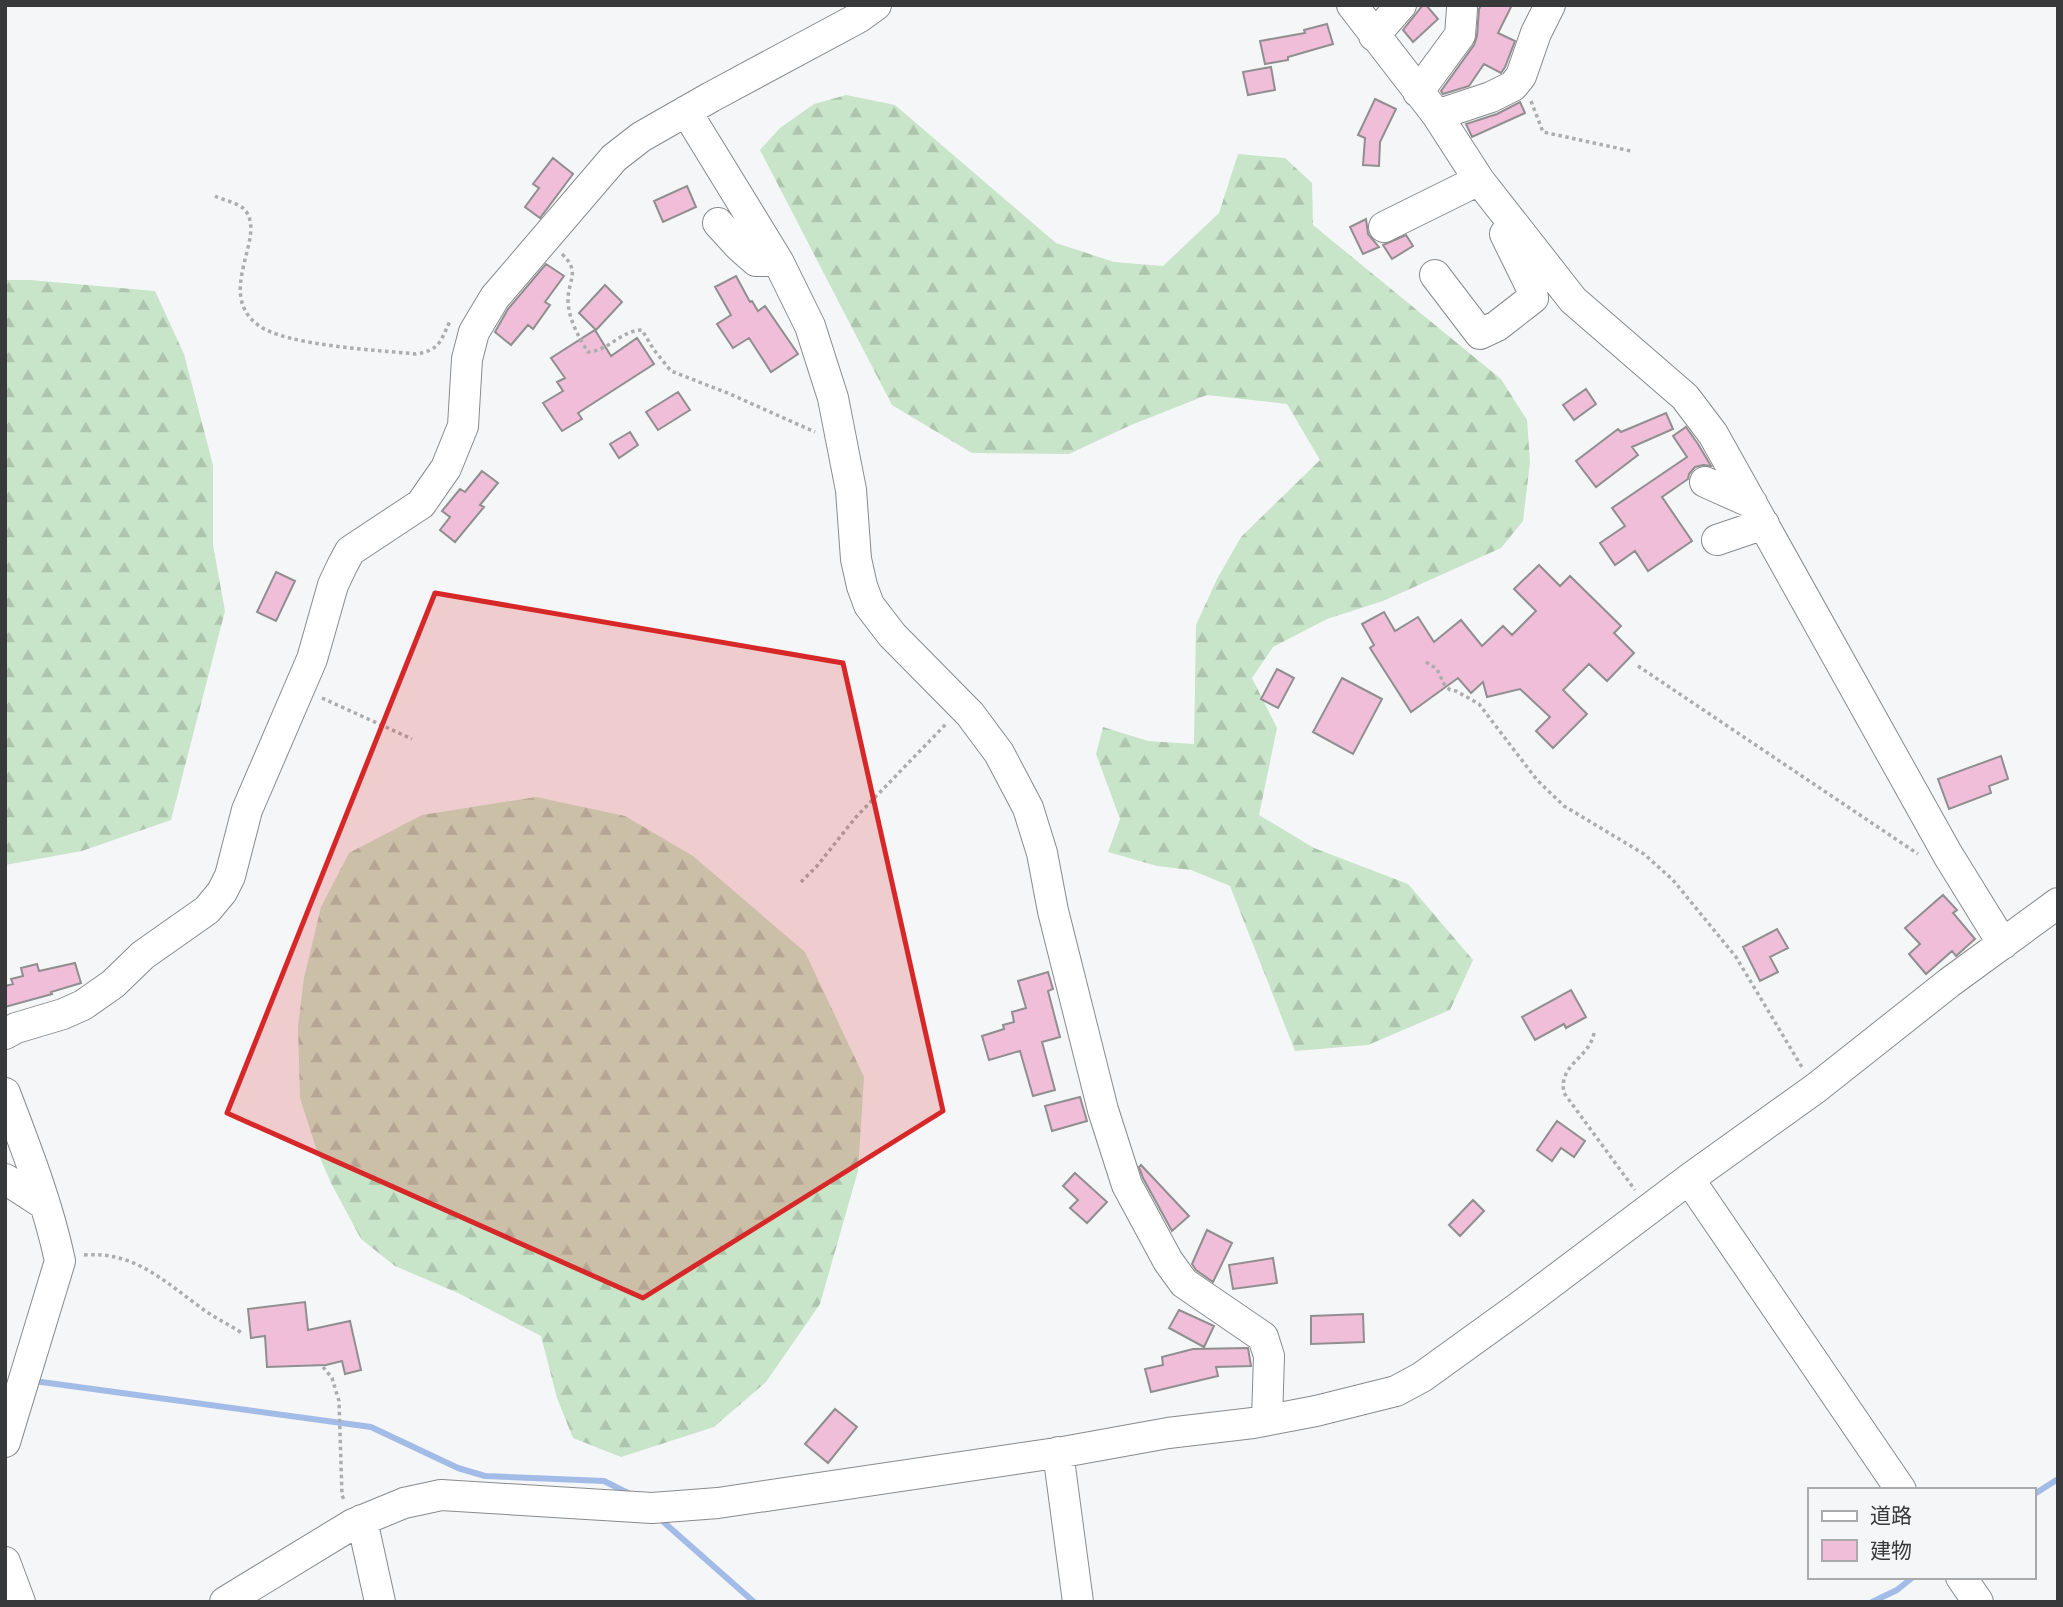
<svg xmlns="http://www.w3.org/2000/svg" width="2063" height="1607" viewBox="0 0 2063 1607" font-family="Raleway,'Noto Sans JP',sans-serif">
<defs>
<pattern id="forest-firs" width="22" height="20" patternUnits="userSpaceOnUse" patternTransform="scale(1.75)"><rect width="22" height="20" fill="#c8e5c9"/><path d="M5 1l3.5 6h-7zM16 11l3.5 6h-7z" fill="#adc5ad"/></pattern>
</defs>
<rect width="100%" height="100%" fill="#f5f6f8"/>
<!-- forest -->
<path fill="url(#forest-firs)" d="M846,95L895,105L1056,243L1114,262L1163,266L1219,213L1238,154L1285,158L1312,183L1313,225L1501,379L1527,420L1530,462L1523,521L1501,548L1383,601L1327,619L1273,647L1252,678L1277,728L1259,815L1314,848L1408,884L1473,960L1450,1010L1368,1045L1295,1051L1230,886L1191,870L1157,866L1108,852L1120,819L1096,754L1103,727L1148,741L1194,744L1196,625L1217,579L1241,537L1320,460L1287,404L1207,395L1131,425L1069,454L972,453L892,405L760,150L780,128L814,104Z
M5,280H30L155,291L184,354L213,465V545L225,611L171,820L82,851L5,865Z
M536,797L625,816L693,856L805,952L864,1077L858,1171L820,1304L766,1382L714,1427L621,1457L573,1438L557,1398L541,1336L458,1293L395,1266L361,1239L331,1183L317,1151L300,1098L298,1027L304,978L321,907L349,853L422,815Z"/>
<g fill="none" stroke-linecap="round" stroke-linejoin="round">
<!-- stream -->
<path stroke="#a3bce7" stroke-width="6" d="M34,1381L371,1427L458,1468L485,1476L604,1481L632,1495
M2033,1495L2058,1479
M659,1518L754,1602
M1872,1602L1897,1590L1913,1577"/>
</g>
<!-- building -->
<path fill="#f0bed9" stroke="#908e8f" stroke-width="2" d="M1423,5H1426L1438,19L1413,42L1403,30Z
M1481,5H1512L1498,33L1515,41L1505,67L1501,73L1484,64L1469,86L1443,94L1441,91L1474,45L1477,36L1479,9Z
M1327,24L1333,44L1288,57V60L1265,64L1260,41L1305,33L1304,30Z
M1271,67L1275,90L1248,95L1243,72Z
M1375,99L1396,109L1380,142L1379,166L1363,165L1365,138L1358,135Z
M1520,102L1525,113L1472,137L1466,124L1497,114Z
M553,158L573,174L540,218L525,207L539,188L533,184Z
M687,186L696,207L663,222L654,201Z
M1366,219L1368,234L1379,247L1363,254L1350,227Z
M1406,235L1413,246L1392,259L1383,245Z
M546,264L564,276L545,302L550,305L533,329L528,325L511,345L495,332L508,309Z
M736,276L750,302L752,301L758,311L765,306L798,354L771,372L749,338L733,348L717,324L731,315L715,287Z
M605,285L622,302L596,330L579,313Z
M595,330L611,356L637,338L654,364L578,413L582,419L562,431L543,403L563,391L557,382L565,378L551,358Z
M1586,389L1596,404L1574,420L1563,405Z
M678,392L690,410L658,430L646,412Z
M1666,413L1673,429L1632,447L1638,455L1596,487L1576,461L1618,429L1621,432Z
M1686,427L1698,444L1711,466L1703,465L1695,467L1689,474L1688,479L1662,497L1692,541L1648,571L1635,551L1615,565L1600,543L1625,526L1612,508L1687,457L1673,436Z
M630,432L638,445L619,458L610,444Z
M482,471L498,483L480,505L484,507L455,542L440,530L450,517L442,511L460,489L465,492Z
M1539,565L1560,586L1570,576L1621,626L1614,633L1634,653L1607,681L1589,664L1563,690L1587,714L1553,748L1536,731L1550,717L1520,689L1487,697L1483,682L1471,693L1458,678L1411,712L1370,648L1374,645L1362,624L1384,612L1395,631L1418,617L1434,642L1461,620L1482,646L1503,626L1512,635L1536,611L1514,589Z
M276,572L295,581L276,621L257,612Z
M1277,669L1294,678L1278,708L1261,699Z
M1342,678L1382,699L1353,754L1313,732Z
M2001,756L2008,779L1989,786L1991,793L1949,809L1938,779Z
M1943,895L1957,910L1953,913L1975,939L1956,956L1952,951L1926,974L1909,954L1920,944L1905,928Z
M1777,929L1788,948L1770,957L1778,972L1760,981L1743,947Z
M75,963L81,983L51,992L52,994L5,1007V986L13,984L11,979L23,976L21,968L37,964L39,971Z
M1048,972L1053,989L1048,991L1060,1037L1042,1042L1055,1090L1033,1096L1020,1051L989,1060L982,1036L1004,1029L1003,1025L1014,1022L1012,1012L1026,1008L1018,981Z
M1571,990L1586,1017L1566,1028L1564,1024L1535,1040L1522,1017Z
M1080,1097L1087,1121L1052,1131L1045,1106Z
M1557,1121L1585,1141L1574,1157L1561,1148L1552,1161L1537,1150Z
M1141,1165L1189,1216L1172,1231L1143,1178L1139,1167Z
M1075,1173L1107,1202L1087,1223L1070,1208L1078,1200L1063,1186Z
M1473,1200L1484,1211L1460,1236L1449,1225Z
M1207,1230L1232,1243L1213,1282L1196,1270L1192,1264Z
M1273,1258L1277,1283L1233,1289L1229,1265Z
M305,1302L308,1330L350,1321L361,1370L345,1374L342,1361L326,1365L267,1367L265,1336L251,1338L248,1309Z
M1179,1310L1214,1326L1204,1347L1169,1328Z
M1363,1314L1364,1342L1311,1344V1316Z
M1248,1348L1251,1366L1216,1367L1218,1376L1151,1392L1145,1369L1163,1365L1162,1357L1193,1349Z
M835,1409L857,1427L828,1463L805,1444Z"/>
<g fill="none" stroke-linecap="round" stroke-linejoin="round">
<defs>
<path id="minor" d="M1352,5L1437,115L1479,180L1573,300L1685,397L1713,434L1948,855L2003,944
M1374,36L1401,5
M1418,92L1460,35L1462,9
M686,111L778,261L810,326L833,398L851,490L856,559L862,586L869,605L892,635L970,714L999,753L1028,808L1042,853L1053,911L1103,1110L1127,1185L1168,1261L1184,1283L1263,1337L1269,1356L1267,1420
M1437,115L1491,97L1513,86L1521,76L1536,33L1550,5
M718,223L739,246L756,261H778
M1384,227L1479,180
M1435,275L1480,334L1497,326L1533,298L1531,287L1505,234
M1705,482L1752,503
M1717,540L1764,524
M5,1034L16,1028L63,1014L83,1005L113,984L143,955L207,910L222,892L230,876L247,810L312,659L333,585L342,566L350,551L421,504L446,468L463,426L467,359L474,332L495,297L614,158L641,137L711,97L858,18L876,5
M5,1093C26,1148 48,1204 60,1261L5,1442
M5,1179L44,1204
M1689,1179L1901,1490
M1058,1452L1078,1602
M362,1520L380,1602
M5,1562L20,1602
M1961,1577L1978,1602
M225,1602L353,1524L404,1503L441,1495L652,1508L718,1503L1063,1452L1168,1433L1253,1423L1316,1411L1396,1391L1422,1377L1519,1307L1689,1179L1816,1088L1950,982L2058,903"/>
</defs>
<!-- minor casing -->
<use href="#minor" stroke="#888a8c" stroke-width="32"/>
<!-- path -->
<path stroke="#acadae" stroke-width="3.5" stroke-dasharray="3.5 3.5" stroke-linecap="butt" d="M1531,101L1543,132L1631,151
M215,196C223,200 238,203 244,209C269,235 214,292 258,325C286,346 378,350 416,354C440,350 440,342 450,321
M562,254C581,272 568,280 568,300C568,318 579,338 588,352C608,351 622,330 642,330L654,350L671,371L730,394L815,432
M1426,662L1437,669L1444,684L1450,690L1456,691L1479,704L1537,780L1564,806L1644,854L1673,880L1736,957L1803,1069
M1638,666L1918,854
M322,698L412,739
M801,882L817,866L856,817L946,724
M1594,1033C1589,1059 1558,1064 1564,1093L1635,1190
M84,1255C133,1251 163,1280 200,1307C213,1317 228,1324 242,1333
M323,1367L332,1378L339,1401L342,1495L344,1500"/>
<!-- minor -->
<use href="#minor" stroke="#fff" stroke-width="30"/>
</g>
<!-- marked area -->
<path fill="#d62828" fill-opacity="0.2" stroke="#d62828" stroke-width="5" stroke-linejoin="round" d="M435,593L843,663L943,1111L643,1298L227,1113Z"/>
<!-- border -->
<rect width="2063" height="1607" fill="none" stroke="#38393a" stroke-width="14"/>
<!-- legend -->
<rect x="1808" y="1488" width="228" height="91" fill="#f5f6f8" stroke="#a9aaac" stroke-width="2"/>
<rect x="1822" y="1511" width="35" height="10" fill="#ffffff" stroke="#a9aaac" stroke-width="2"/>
<text x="1870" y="1523" font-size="21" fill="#38393a">道路</text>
<rect x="1822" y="1540" width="35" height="21" fill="#f0bed9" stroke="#a9aaac" stroke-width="2"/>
<text x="1870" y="1558" font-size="21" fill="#38393a">建物</text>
</svg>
